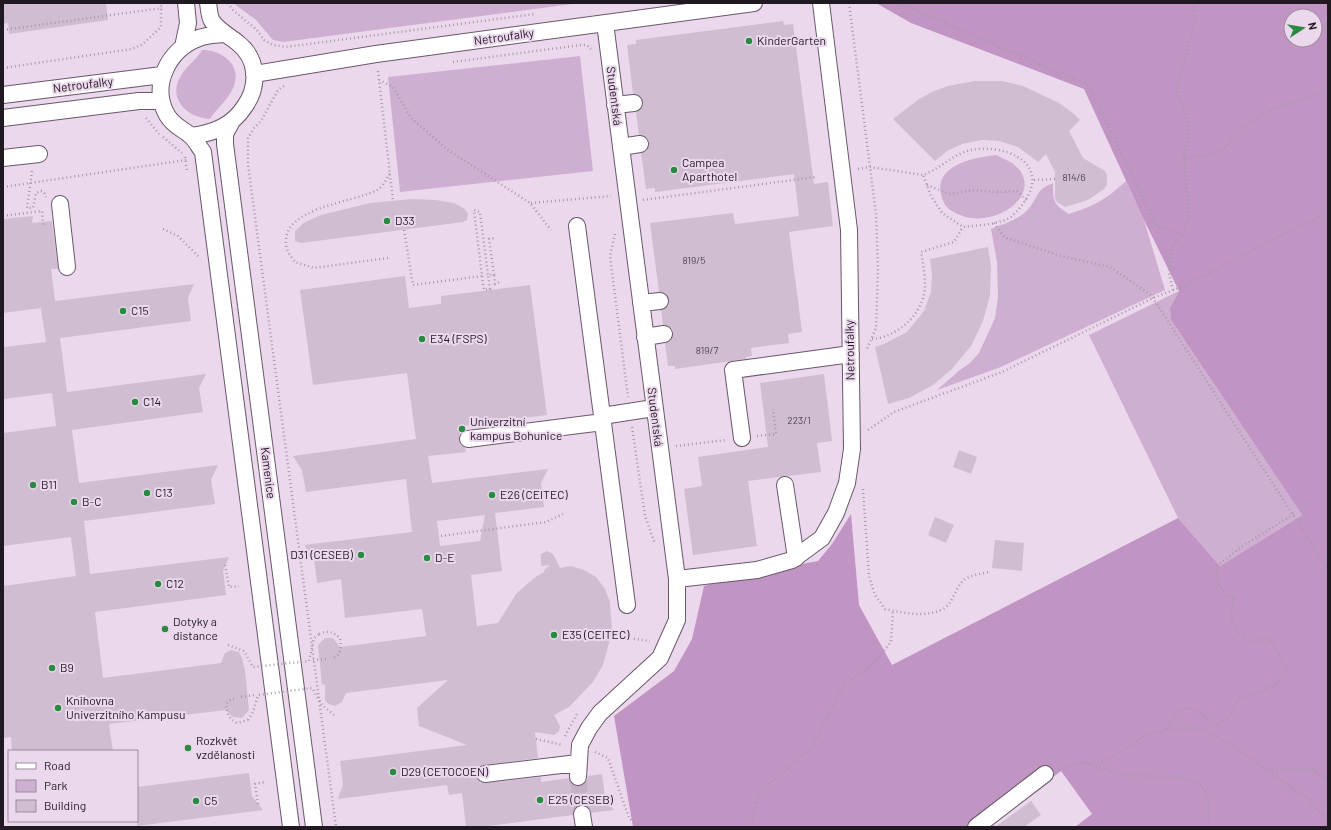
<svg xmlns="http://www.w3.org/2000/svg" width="1331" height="830" viewBox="0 0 1331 830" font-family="Barlow,sans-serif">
<rect width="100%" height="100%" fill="#ecd8ed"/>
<!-- green -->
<path fill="#cfafd1" d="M233,3H580L283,42L273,40L256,20Z
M202,50C225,50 245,68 231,92C226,102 216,109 210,119C186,118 166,97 182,74C188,65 196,60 202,50Z
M580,56L593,171L400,192L388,77Z
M996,155C1001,158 1008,160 1012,163C1051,192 991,236 952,211C945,207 943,202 941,194C934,165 976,157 996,155Z
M1126,181L1144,220L1165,290L1001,367L937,390L960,370L970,363L979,353L995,318L998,297L997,262L991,229C1005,223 1020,220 1030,207C1039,195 1037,189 1053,183C1053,201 1053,204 1069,214C1096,205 1105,200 1126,181Z
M1179,291L1170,308L1171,320L1302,515L1220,566L1178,518L1089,335Z"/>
<!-- forest -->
<path fill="#c094c3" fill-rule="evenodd" d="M876,3H1328V827H1075L1092,814L1061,771L988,827H633L614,716L674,671L692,639L704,586L747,574L818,561L832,544L851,514L859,605L892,665L1178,518L1220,566L1302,515L1171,320L1170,308L1179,291L1144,220L1084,89L911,23ZM1291,16H1315V40H1291Z"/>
<!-- building -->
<path fill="#d0bdd2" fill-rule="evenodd" d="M3,3H106L108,20L9,34L8,23L3,24Z
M783,21L784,25L793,24L814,184L828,182L833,226L789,232L802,332L788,334L789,343L751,348L752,356L746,357V359L675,369V366H668L665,343L670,341L673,333L671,328L663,325L661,310L668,305L669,300L664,293L659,292L650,223L733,213L735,224L799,216L794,174L655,192V188L646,189L641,153L646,151L649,143L647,138L639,135L636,112L642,107L643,102L638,95L633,94L627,45L636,44V40Z
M975,81H1002L1023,86L1059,103L1074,114L1080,120L1069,131L1083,158L1105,171L1107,176V185L1104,189L1088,200L1065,207L1057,202L1055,198V172L1046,154L1038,162L1018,147L999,141L982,140L962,144L947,151L935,161L893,119L919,99L934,91L948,86Z
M412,199L436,200L454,203L465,209L468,214L467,220L463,222L301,243L295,241V231L305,222L321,215L370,203Z
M33,216L32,223L52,221L58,269H51L55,301L194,284L188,298L191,321L60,338L67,392L206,374L199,388L203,412L72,430L79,483L218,465L211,480L215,504L84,521L90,574L229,557L223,571L226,595L95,612L103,678L221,663L225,653L231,650L239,652L242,658L245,671L249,710L242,718L233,717L226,710L109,724L113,751H12L11,737L3,738V586L76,576L71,537L3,546V433L56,426L52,393L3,399V347L46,342L41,308L3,313V219Z
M988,247L991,268L990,295L983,321L971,346L952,369L933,385L909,398L888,404L875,347L884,344L907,332L924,311L931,292L932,274L930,259Z
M405,276L409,308L441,304V296L530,285L547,415L463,426V431L459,435V441L461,445L465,448L466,452L428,456L432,483L548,469L541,483L544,507L495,513L502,571L471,575L477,626L498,623L516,594L534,578L544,572V570L550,565L541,566V554L547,551L553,554L560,568L571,566L584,570L596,577L605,589L610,602L612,631L617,636L610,639L603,665L593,682L569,707L554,715L560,726L559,731L554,735L535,732L538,758L484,765L476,770V776L481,783H486L541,777V782L569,778L572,785L578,786L586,783L588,776L602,774L605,797L614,810L591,813L589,808L581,805L576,807L573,815L481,827H466L462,793L449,795L447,785L338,799L343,784L340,761L467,745L419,726L417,708L448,680L346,693L342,702L335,706L328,704L325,700V684L322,685L318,645L325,638H333L340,647L426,636L422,609L345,618L341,579L317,583L314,559L304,545L412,532L406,479L306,492L302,470L293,456L416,439L407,373L313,385L300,290ZM485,515L480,541L440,546L437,521Z
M824,374L832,441L817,443L821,472L748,481L757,546L693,555L684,489L702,486L698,457L768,447L760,383Z
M959,450L977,457L971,474L953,467Z
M935,517L954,525L946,543L928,535Z
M995,540L1024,543L1022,571L992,568Z
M249,773L252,796L263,810L137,826V787Z
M1031,801L1041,815L1024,827H995Z"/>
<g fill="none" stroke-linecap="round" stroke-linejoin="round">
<!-- minor-tunnel -->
<path stroke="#c3b2c4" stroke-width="16" stroke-dasharray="16 8" stroke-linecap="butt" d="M578,777L582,814"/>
<defs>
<path id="minor" d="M224,34C216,35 207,35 199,38C169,49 150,85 167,115C175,128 183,128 192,137C196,141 199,147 203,152L291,827
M183,47L188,23L186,3
M254,74L376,54L754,3
M3,95L162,75
M615,105L634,103
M3,118L139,101H161
M232,121L225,134V144L314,827
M191,136C214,133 232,126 245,106C259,86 258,59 238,43C228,35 219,31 212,21C209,16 209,8 208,3
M621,147L640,144
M3,158L39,154
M60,204L67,267
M577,226L627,605
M641,303L660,301
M645,337L664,334
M602,416L654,408
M742,438L733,370L851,354
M468,439L603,422
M785,485L796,558
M677,579L757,570L792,560L822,538L836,513L847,483L852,449L849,230L821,3
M485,774L578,763
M578,777L580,745L589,728L600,713L660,658L677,620V579L605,23
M582,814L584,827
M976,827L1045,774"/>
</defs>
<!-- minor casing -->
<use href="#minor" stroke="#69576a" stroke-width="18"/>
<!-- path -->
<path stroke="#a898a9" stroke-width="2.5" stroke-dasharray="1 3" stroke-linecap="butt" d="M228,3L233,10L257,30L264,40L273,45L286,47L535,14
M849,3L876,214L878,269L876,328L867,349
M900,3L1088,85L1157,226L1183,235
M3,30L162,8
M453,62L581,45H587L591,49
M3,68L132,49L143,44L161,27V3
M378,71L393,201
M379,80L393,87L411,118L448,150L530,203L551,230
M284,86L278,90L261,121L254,128L248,138V164L336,827
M146,118L159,134
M163,137L182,153
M185,157L187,172
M1184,158L1189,131L1188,120L1176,90L1193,29L1195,19L1192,3
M858,169L870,167L923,175C940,169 953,154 971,150C1000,144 1047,159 1028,196C1024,203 1017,212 1011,217C998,225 978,225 963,227L942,213L931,196L923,175
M32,171L27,208H33L36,193L41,191L44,192L46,197
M1034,180L1056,179
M927,185L949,194L974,190L995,192L1017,191L1026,200
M3,187L186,160
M643,200L816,177
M531,203L611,196
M3,216L42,211L43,225H46
M994,223L1004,237L1061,256L1110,267L1151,295L1328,569
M163,229L178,236L198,256
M404,230L413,285L482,276L474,210L480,212L488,275H494L495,284L500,282
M615,234L610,256L628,397
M388,258L314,268L295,262C292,258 288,253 287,249C276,207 354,203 377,190C383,187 387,178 390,173
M494,275L489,239L496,238
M482,276L484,290L490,289L488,275
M1173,290L1169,273L1171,248L1183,235L1189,216L1184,158C1195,157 1214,156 1223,149C1233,140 1239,129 1251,121C1274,107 1302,99 1328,91
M872,339C898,337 924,314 925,286C925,275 923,263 921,252L954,242L963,227
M632,427L645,516L655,544
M868,430L894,412L1002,372L1153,298L1184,286L1293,229L1328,214
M757,436L776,434L773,409
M676,446L726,440
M863,489L869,576L875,595L885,609C905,613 924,618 943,609C953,604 955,588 963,581C969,575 981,574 989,572
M441,536L546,522L563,514
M225,565L229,587L239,586
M319,634C328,630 333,632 340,638C341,647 342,654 333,658
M614,636L650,641
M313,660L326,659
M241,697L254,695
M234,699H231L226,704C227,713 228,718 237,723L248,720
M1167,729C1170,718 1185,702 1198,712C1203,716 1208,721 1213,725C1228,723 1233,714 1237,700L1275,685L1288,669L1270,639L1249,641C1229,626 1229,620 1235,597L1226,595L1218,584L1216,567L1241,547L1294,514
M565,736L577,714
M536,739L563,745
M595,752L608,758L629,818L640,827
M1084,763L1123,775L1176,777L1197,781L1208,795L1209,827
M1059,769L1082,763L1101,762L1111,758L1149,733L1175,728L1201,729L1234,747L1306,797L1328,821
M1269,770L1312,769L1328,780
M258,804L255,784L265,782
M751,827L758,794L811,748L844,685L874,663L891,642L893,610"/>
<!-- minor -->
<use href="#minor" stroke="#fff" stroke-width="16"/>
<!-- path-bridge -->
<path stroke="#a898a9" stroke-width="2.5" stroke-dasharray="1 3" stroke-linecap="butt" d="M228,645L244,651L253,667L309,661L314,638L319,634
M248,720L253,712L258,695L312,688L322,705L334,715"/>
</g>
<!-- markers -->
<g fill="#288b3f" stroke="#ecd8ed" stroke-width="1.5">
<circle cx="749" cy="41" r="4"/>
<circle cx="674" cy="170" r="4"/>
<circle cx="387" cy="221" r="4"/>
<circle cx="123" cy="311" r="4"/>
<circle cx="422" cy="339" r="4"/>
<circle cx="135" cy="402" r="4"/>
<circle cx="462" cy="429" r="4"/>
<circle cx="33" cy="485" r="4"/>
<circle cx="147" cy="493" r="4"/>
<circle cx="492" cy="495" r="4"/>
<circle cx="74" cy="502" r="4"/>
<circle cx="361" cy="555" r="4"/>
<circle cx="427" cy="558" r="4"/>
<circle cx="158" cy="584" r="4"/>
<circle cx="165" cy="629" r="4"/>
<circle cx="554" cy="635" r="4"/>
<circle cx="52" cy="668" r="4"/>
<circle cx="58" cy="708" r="4"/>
<circle cx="188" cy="748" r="4"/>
<circle cx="393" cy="772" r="4"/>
<circle cx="540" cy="800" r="4"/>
<circle cx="196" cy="801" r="4"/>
</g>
<g text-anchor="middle" stroke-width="4" stroke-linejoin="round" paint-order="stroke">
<!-- number labels -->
<g font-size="10" fill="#4c424d">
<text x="1074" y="181">814/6</text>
<text x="694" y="264">819/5</text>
<text x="707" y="354">819/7</text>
<text x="799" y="424">223/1</text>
</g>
<!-- street labels -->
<g font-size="12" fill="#201921" stroke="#ecd8ed">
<text transform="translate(504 37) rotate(-8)" y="4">Netroufalky</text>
<text transform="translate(83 85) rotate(-7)" y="4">Netroufalky</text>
<text transform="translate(614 96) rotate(83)" y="4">Studentská</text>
<text transform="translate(850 350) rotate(-91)" y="4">Netroufalky</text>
<text transform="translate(655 417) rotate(83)" y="4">Studentská</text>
<text transform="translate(268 473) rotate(83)" y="4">Kamenice</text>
</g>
<!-- poi labels -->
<g font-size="12" fill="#201921" stroke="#ecd8ed" text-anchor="start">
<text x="757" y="45">KinderGarten</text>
<text x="682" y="167">Campea<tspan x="682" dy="14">Aparthotel</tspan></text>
<text x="395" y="225">D33</text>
<text x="131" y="315">C15</text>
<text x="430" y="343">E34 (FSPS)</text>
<text x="143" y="406">C14</text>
<text x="470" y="426">Univerzitní<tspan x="470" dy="14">kampus Bohunice</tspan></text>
<text x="41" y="489">B11</text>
<text x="155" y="497">C13</text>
<text x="500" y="499">E26 (CEITEC)</text>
<text x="82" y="506">B-C</text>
<text x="353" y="559" text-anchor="end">D31 (CESEB)</text>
<text x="435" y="562">D-E</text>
<text x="166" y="588">C12</text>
<text x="173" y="626">Dotyky a<tspan x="173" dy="14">distance</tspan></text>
<text x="562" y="639">E35 (CEITEC)</text>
<text x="60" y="672">B9</text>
<text x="66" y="705">Knihovna<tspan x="66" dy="14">Univerzitního Kampusu</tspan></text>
<text x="196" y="745">Rozkvět<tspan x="196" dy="14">vzdělanosti</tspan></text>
<text x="401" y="776">D29 (CETOCOEN)</text>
<text x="548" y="804">E25 (CESEB)</text>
<text x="204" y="805">C5</text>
</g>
</g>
<!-- border -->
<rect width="1331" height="830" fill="none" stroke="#201921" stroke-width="8"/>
<!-- legend -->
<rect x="8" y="750" width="130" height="72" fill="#ecd8ed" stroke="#9a8c9b"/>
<rect x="16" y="763" width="20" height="6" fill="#ffffff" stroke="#9a8c9b"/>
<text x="44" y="770" font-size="12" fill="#201921">Road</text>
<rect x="16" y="780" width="20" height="12" fill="#cfafd1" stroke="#9a8c9b"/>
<text x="44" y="790" font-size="12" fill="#201921">Park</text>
<rect x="16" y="800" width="20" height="12" fill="#d0bdd2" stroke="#9a8c9b"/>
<text x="44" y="810" font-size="12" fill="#201921">Building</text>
<!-- north arrow -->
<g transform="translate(1303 28) rotate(78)"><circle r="19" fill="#ecd8ed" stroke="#9a8c9b"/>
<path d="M0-3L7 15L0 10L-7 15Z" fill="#288b3f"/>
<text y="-6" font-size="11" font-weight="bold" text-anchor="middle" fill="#201921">N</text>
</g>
</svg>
